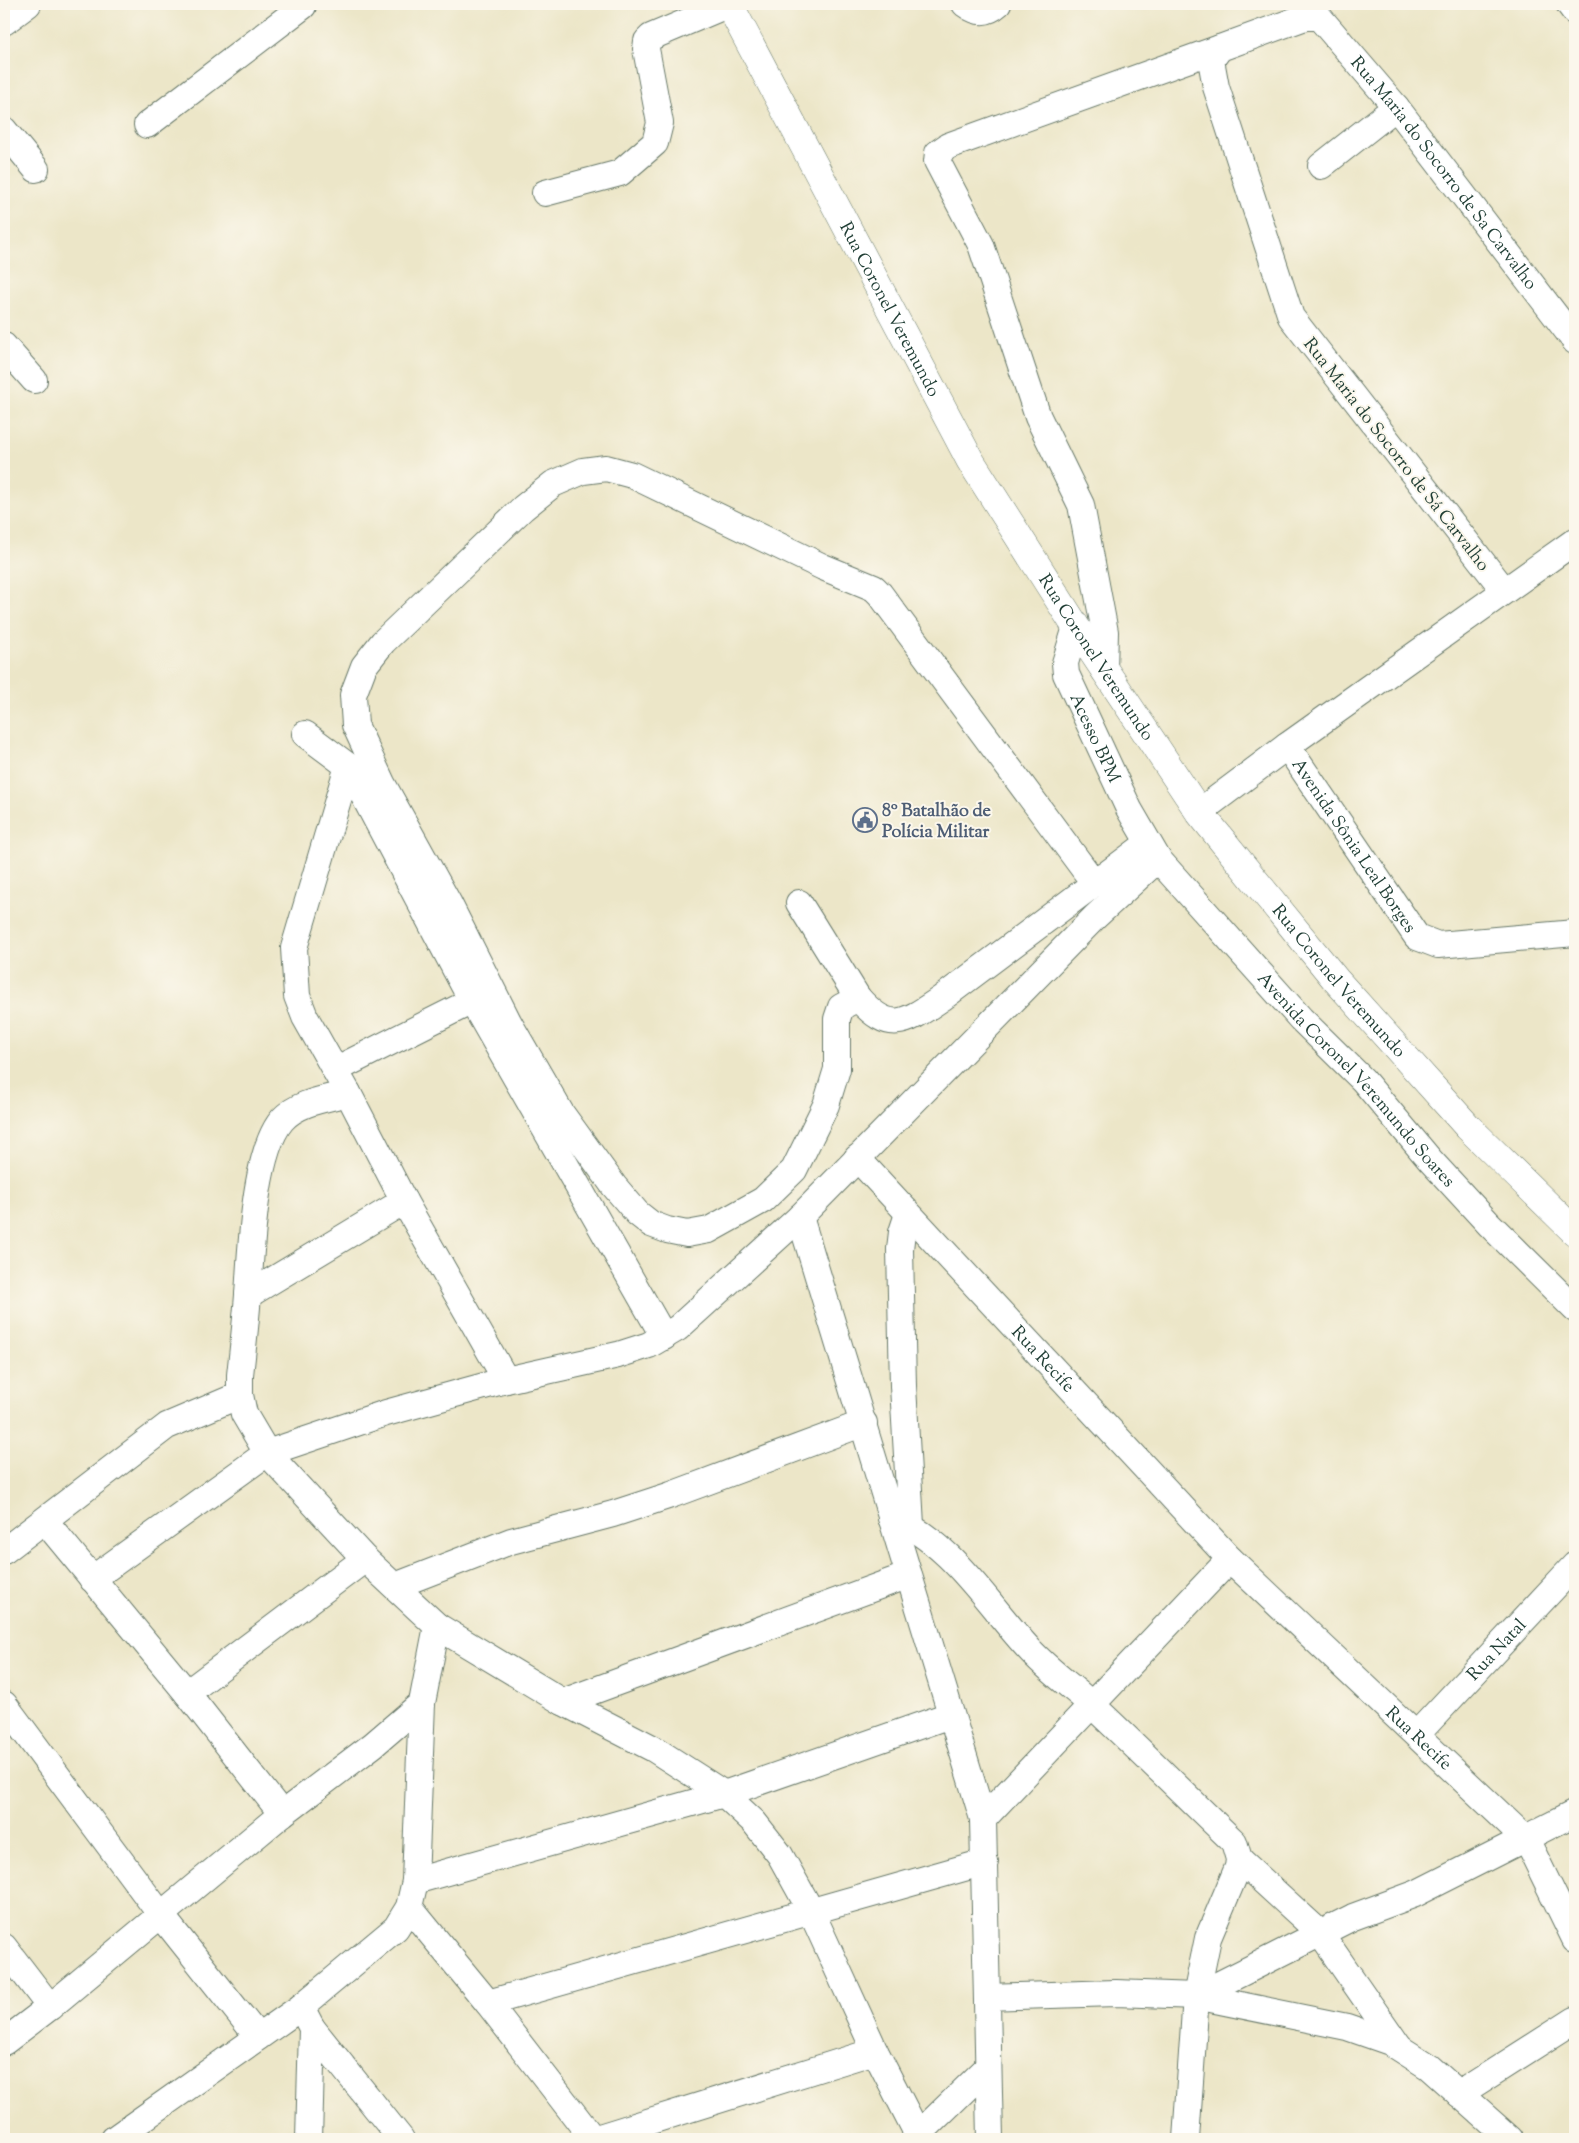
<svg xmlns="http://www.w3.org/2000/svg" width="1579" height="2143" viewBox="0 0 1579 2143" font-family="'Sorts Mill Goudy',serif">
<rect width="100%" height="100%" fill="#fbf7ec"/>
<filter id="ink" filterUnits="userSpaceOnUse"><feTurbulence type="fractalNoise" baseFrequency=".02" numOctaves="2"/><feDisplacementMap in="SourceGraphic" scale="10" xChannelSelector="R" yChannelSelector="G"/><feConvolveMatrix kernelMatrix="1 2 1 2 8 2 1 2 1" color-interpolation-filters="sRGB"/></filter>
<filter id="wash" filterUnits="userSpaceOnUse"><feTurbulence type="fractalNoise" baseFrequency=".0096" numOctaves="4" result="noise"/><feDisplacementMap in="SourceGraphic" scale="20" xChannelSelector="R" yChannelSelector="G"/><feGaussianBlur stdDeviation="1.12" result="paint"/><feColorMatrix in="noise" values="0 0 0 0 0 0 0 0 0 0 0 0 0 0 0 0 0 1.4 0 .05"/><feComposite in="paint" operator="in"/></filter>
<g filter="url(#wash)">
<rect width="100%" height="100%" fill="#ece6c8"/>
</g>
<g filter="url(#ink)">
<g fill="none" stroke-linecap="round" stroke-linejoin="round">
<defs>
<g id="minor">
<path d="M965,4C977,13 987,14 998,4"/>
<path d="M1569,4L1575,12"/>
<path d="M4,22L28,4"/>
<path d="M147,125L303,6L302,4"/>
<path d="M4,130L36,169"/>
<path d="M1321,166L1396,107"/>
<path d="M545,193L620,173L655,143L660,123L646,49L647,41L651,37L729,4"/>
<path d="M4,346L34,380"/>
<path id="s1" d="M1504,590L1291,317L1216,87L1211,60L1220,48L1305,17H1319L1396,107L1575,341"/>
<path id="s2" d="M1076,627L1065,663L1066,674L1129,809L1158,859L1301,1019L1363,1080L1430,1160L1489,1224L1575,1309"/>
<path d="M1104,670L1105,632L1081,505L1038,417L981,245L937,161L938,153L948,146L1220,48"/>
<path d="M305,734L348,766L472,1001L664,1337"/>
<path id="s3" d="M1287,746L1417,937L1438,945L1575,933"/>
<path d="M348,766L294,948L297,996L305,1017L348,1093L404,1201L506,1380"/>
<path d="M1199,812L1287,746L1575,541"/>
<path d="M1095,884L880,594L874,588L823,567L632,475L606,468L583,471L553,484L523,508L383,642L364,666L353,695L355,725L382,783L449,904L509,1023L561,1113L614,1186L637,1213L651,1224L667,1230L687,1234L709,1230L763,1200L794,1170L826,1105L837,1069V1019L841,1007L858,998C891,1035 905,1023 942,998L1147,844"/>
<path d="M799,903L858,998"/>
<path d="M335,1070L472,1001"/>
<path d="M348,1093C326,1099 298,1102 282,1120C254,1153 251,1251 248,1295C246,1321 243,1348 240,1375V1395L244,1414L267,1453L365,1559L437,1626L563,1702L654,1749L724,1794L754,1822L780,1855L811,1911L875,2051L919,2137"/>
<path id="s4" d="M857,1158L1230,1559"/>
<path d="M908,1214L902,1232L900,1249L903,1386L911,1525"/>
<path d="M800,1217L983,1819L990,2139"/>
<path d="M248,1295L404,1201"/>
<path d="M891,1518C949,1539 988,1605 1029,1649C1048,1670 1071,1686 1092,1705C1140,1750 1187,1797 1234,1842L1239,1859L1238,1867L1208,1938L1196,1996L1186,2139"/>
<path d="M45,1521L187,1693L282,1814"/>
<path d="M4,1551L167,1426L240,1395"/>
<path d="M92,1579L267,1453L386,1413L506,1380L618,1355L649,1345L678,1328L800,1217L1095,917L1158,859"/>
<path d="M395,1586L511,1541L613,1514L671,1495L864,1423"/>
<path d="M187,1693L365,1559"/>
<path d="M563,1702L909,1575"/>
<path d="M4,1704L161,1915L258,2037"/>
<path id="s5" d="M1417,1734L1575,1565"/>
<path id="s6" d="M983,1819L1230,1559L1526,1839L1575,1939"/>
<path d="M1239,1859L1320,1933L1399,2047"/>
<path d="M415,1881L724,1794L950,1715"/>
<path d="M409,1907L488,2003L593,2139"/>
<path d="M4,1947L50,2007"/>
<path d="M1196,1996L1353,1917L1415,1894L1575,1813"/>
<path d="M987,1997L1116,1993L1196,1996L1347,2027L1390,2042L1429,2067L1510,2139"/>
<path d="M488,2003L985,1862"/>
<path d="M301,2007L312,2028L401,2139"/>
<path d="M4,2042L50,2007L282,1814L373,1745L422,1703"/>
<path d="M1459,2094L1575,2020"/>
<path d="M114,2139L301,2007L396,1928L409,1907L415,1881L422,1703L437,1626"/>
<path d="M309,2139L312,2028"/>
<path d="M593,2139L875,2051"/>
<path d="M914,2139L987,2068"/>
</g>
<g id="highway">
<path id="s7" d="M729,4L970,460L1076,627L1199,812L1336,980L1468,1127L1575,1232"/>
</g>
</defs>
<!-- minor casing -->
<use href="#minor" stroke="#677868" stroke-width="28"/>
<!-- highway casing -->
<use href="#highway" stroke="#677868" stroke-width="29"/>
<!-- minor -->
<use href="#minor" stroke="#fff" stroke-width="26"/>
<!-- highway -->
<use href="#highway" stroke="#fff" stroke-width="28"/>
</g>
</g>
<!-- icons -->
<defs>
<symbol id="civic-ring" viewBox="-11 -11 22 22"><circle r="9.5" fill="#fbf7ec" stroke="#5c6f8a" stroke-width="1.5"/><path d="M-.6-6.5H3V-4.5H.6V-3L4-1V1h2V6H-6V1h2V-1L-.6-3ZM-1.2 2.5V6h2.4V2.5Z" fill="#5c6f8a"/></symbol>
</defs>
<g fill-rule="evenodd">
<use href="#civic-ring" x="851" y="806" width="28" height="28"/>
</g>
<g text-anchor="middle" stroke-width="4" stroke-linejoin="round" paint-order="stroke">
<!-- street labels -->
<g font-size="18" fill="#1f3d34" stroke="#fbf7ec">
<text dy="6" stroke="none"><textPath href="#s1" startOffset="935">Rua Maria do Socorro de Sa Carvalho</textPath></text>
<text dy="6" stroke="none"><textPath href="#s7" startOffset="345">Rua Coronel Veremundo</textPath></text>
<text transform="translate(1397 454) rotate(52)" y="6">Rua Maria do Socorro de Sá Carvalho</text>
<text dy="6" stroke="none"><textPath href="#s7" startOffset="750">Rua Coronel Veremundo</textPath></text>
<text dy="6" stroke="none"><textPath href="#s2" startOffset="119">Acesso BPM</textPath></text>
<text dy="6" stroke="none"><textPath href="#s3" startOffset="120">Avenida Sônia Leal Borges</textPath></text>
<text dy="6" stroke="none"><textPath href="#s7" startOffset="1155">Rua Coronel Veremundo</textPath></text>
<text dy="6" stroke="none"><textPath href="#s2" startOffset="552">Avenida Coronel Veremundo Soares</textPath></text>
<text dy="6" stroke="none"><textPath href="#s4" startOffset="274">Rua Recife</textPath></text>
<text dy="6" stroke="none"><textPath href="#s5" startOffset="116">Rua Natal</textPath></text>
<text dy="6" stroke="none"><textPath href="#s6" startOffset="619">Rua Recife</textPath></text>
</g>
<!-- service labels -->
<g font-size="18" font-weight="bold" fill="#4e5e75" stroke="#fbf7ec" text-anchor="start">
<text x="882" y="816">8º Batalhão de<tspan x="882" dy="21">Polícia Militar</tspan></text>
</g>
</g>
<!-- margin -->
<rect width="1579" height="2143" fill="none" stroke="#fbf7ec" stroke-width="20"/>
</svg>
